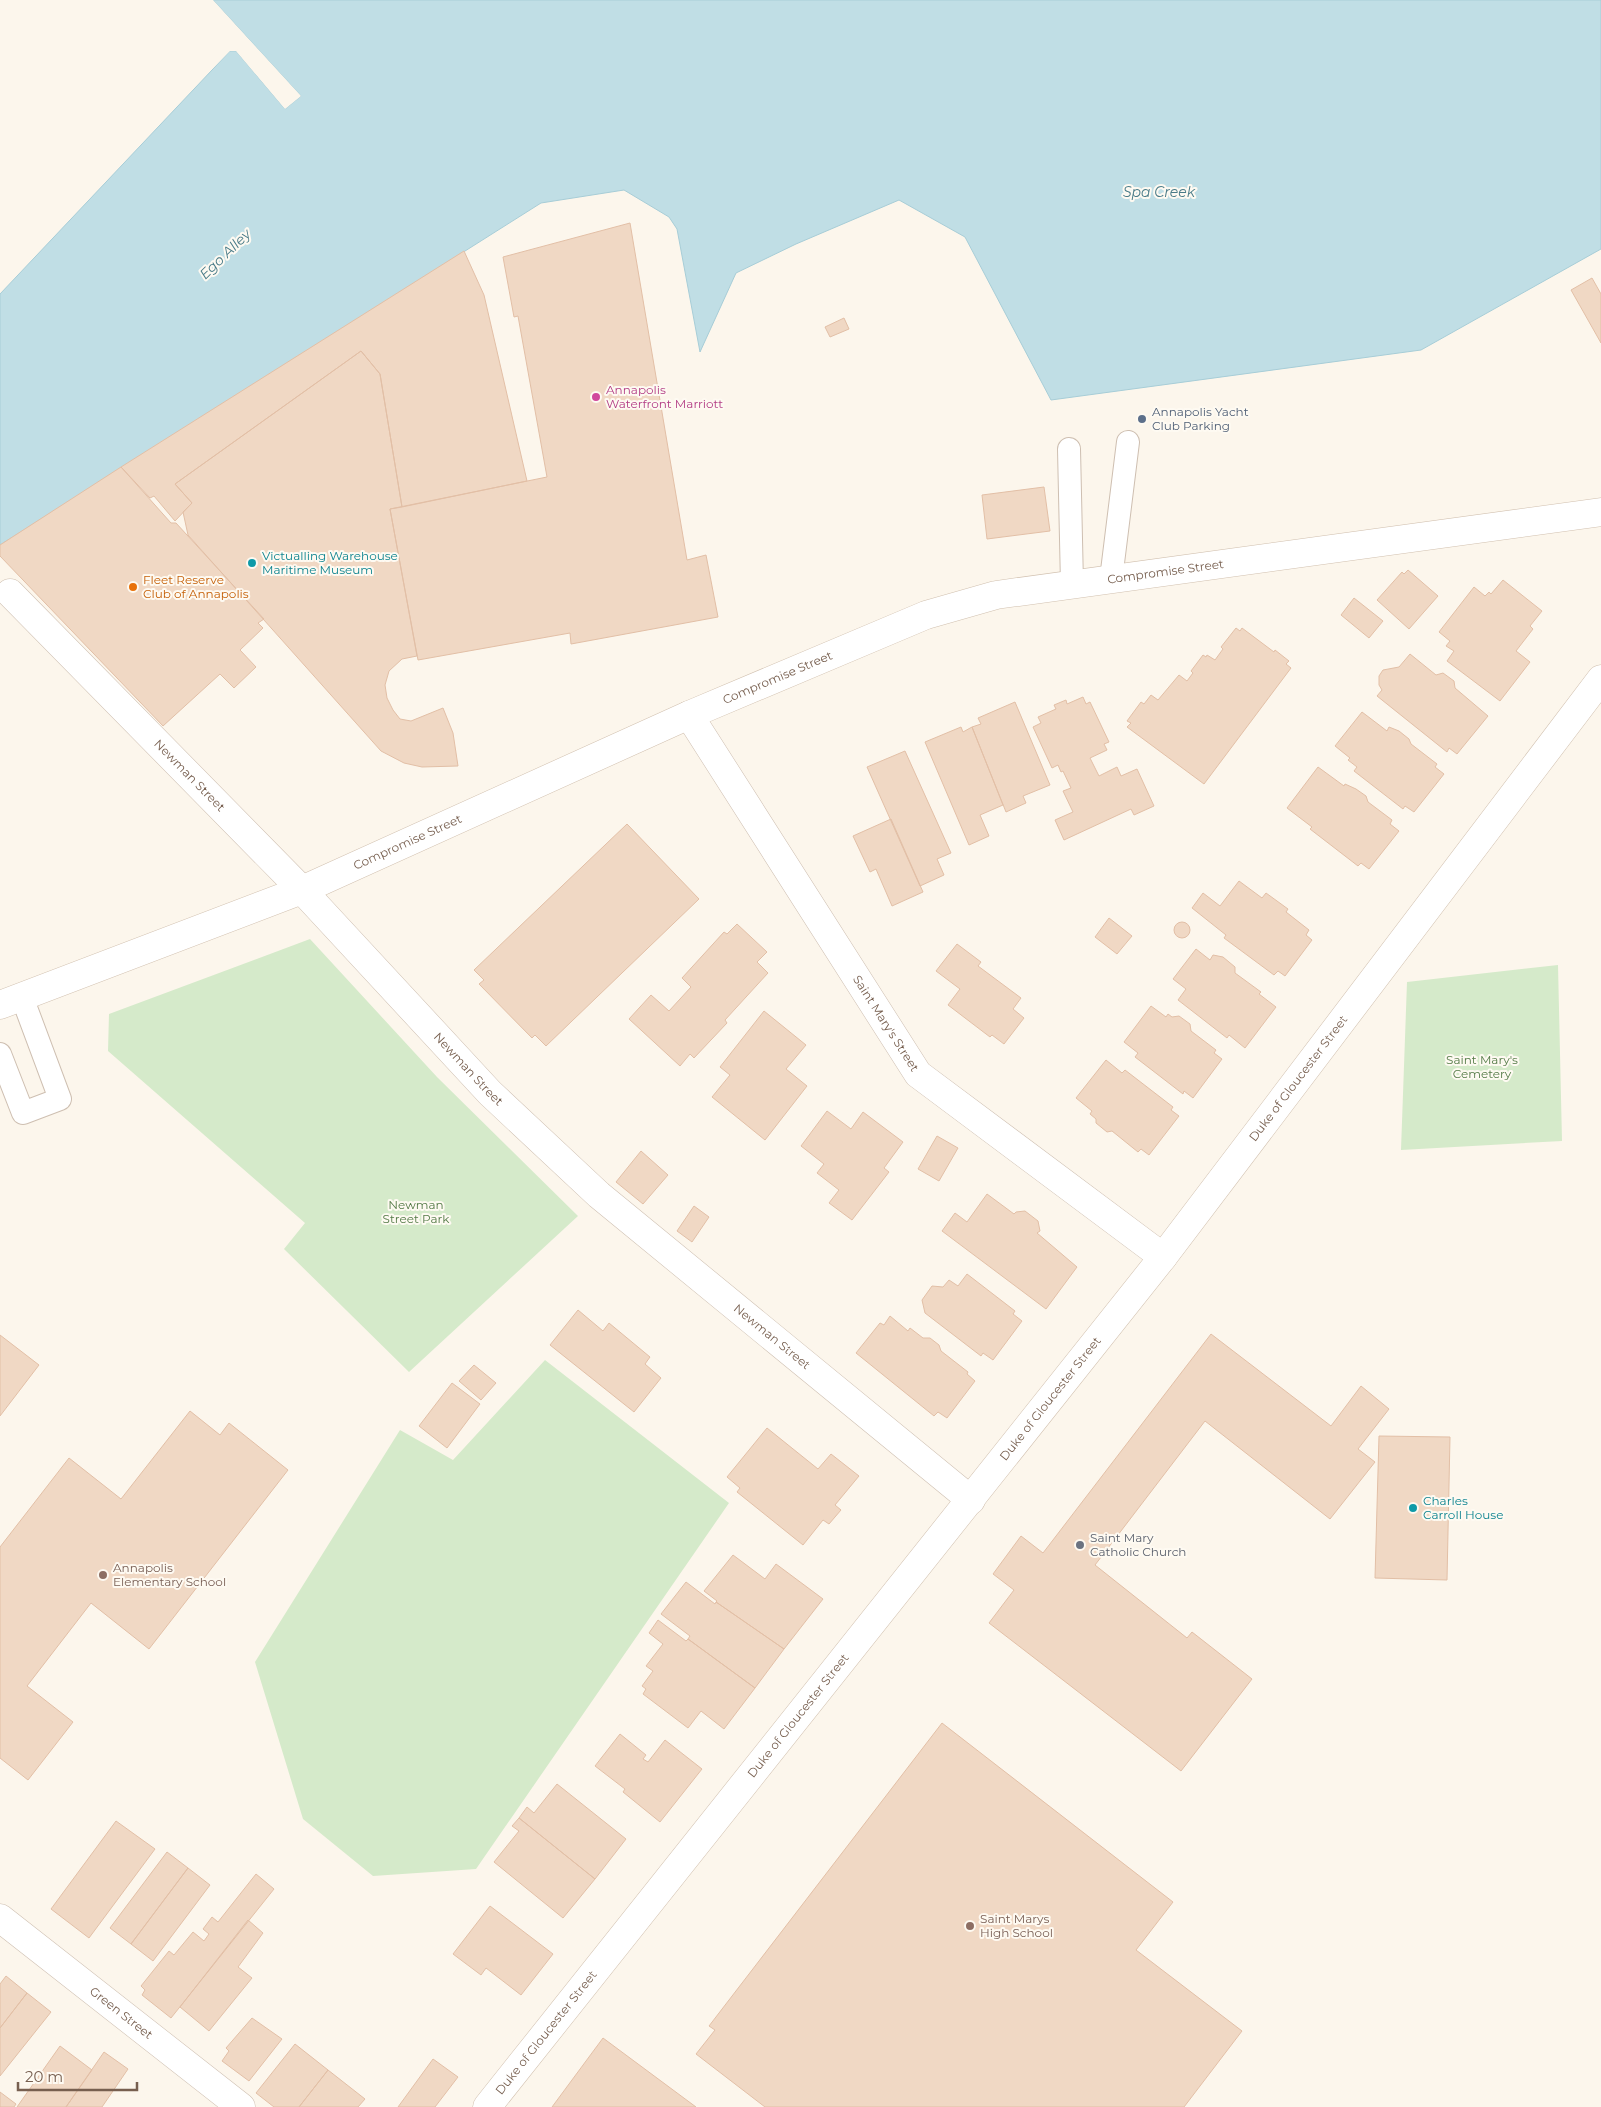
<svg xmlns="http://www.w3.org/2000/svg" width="1601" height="2107" viewBox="0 0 1601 2107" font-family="Montserrat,sans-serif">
<rect width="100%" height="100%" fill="#fcf6ec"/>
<!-- green -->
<path fill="#d5eaca" d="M310,939L437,1077L578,1216L409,1372L284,1249L305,1223L108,1051L109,1014Z
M1558,965L1562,1141L1401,1150L1407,982Z
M545,1360L729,1503L476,1869L373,1876L303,1819L255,1662L400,1430L453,1460Z"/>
<!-- water -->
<path fill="#c0dee5" stroke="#a7cdd7" d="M213,0H1601V249L1421,350L1051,400L965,237L899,200L796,244L736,273L700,352L677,229L669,217L624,190L541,203L0,545V294L230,51H236L285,109L301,96Z"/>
<!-- pier -->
<path fill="#fcf6ec" d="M211,0H213L301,96L285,109L236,51H230L195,86L193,84L228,49L236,48L286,106L297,96Z"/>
<!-- building -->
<path fill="#f0d8c4" stroke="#e2bfa6" d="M630,223L687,560L706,555L718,617L571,644L570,633L418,660L390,509L547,477L518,316L514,317L503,257Z
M464,251L484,295L527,481L402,507L380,374L361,351L175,484L192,503L175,521L154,496L150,498L121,467Z
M1592,278L1601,294V343L1571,290Z
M844,318L849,329L830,337L825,327Z
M361,351L380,374L402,507L390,509L417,656L402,659L389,671L385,685L387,698L393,710L400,719L411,721L443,708L453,733L458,766L422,767L404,763L381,751L188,535L183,512L192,503L175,484Z
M121,467L171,523H176L264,619L258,623L263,628L240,650L256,667L234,688L220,674L163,726L0,556V545Z
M1044,487L1050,531L987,539L982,495Z
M1408,570L1438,596L1409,629L1377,600L1402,572L1404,574Z
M1503,580L1542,611L1530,626L1533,629L1516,651L1530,662L1500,701L1447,661L1454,651L1446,646L1450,641L1439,632L1474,587L1485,596L1489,592L1491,594Z
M1354,598L1383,621L1369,638L1341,615Z
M1236,628L1240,631L1242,628L1274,652L1275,650L1289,661L1286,664L1291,668L1204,784L1127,727L1131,723L1127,721L1141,702L1144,704L1151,695L1158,700L1179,675L1187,681L1193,673L1191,671L1203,655L1206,657L1207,655L1215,660L1223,649L1221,647Z
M1410,654L1436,675L1443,673L1454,681L1455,688L1488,716L1457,754L1449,748L1447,752L1377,696L1382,690L1379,685V676L1383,670L1399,667Z
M1083,697L1086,704L1090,702L1109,742L1104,744L1107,750L1090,758L1099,776L1117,767L1121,776L1137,769L1154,806L1134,815L1131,809L1064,840L1055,820L1073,812L1063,791L1071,788L1063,771L1061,772L1058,765L1052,768L1033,727L1041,723L1038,717L1056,709L1054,705L1066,700L1067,704Z
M1015,702L1050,785L1023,796L1026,803L1006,812L972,727L981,724L978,718Z
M1362,712L1387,731L1389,727L1399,731L1409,739L1411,744L1437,764L1435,767L1444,774L1414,812L1405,806L1403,809L1354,771L1357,767L1348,760L1350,758L1335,746Z
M961,727L963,732L972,727L1003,805L980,815L989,836L969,845L925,742Z
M905,751L951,853L937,859L944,875L920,886L867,767Z
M1318,767L1344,786L1345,784L1356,789L1366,796L1368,802L1392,820L1390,824L1399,831L1369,869L1361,863L1358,866L1310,829L1312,827L1287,808Z
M891,819L923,892L892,906L876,869L870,872L853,836Z
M627,824L699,899L546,1046L535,1035L532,1038L479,984L484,980L474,970Z
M1239,881L1262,898L1266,893L1288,909L1286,912L1309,930L1306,935L1312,940L1285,976L1278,971L1274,975L1224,938L1226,935L1192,908L1203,893L1220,906Z
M1109,918L1132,936L1117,954L1095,937Z
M1174 930a8 8 0 1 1 16 0a8 8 0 1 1-16 0Z
M737,924L767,952L757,962L768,973L725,1020L727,1023L694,1058L690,1054L680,1066L629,1019L651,995L669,1011L691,987L682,978L724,932L727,934Z
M957,944L981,962L978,966L1021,998L1013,1009L1024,1018L1004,1044L992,1035L990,1037L948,1005L960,989L936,971Z
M1196,949L1210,960L1213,955L1223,957L1235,967V973L1261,992L1259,994L1276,1007L1245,1048L1229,1035L1227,1038L1178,1000L1186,989L1173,979Z
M1151,1006L1166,1017L1168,1014L1172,1017L1179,1016L1190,1024L1191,1031L1216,1050L1214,1053L1222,1059L1193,1098L1184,1091L1183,1094L1135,1057L1138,1053L1124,1042Z
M764,1011L806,1045L786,1069L807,1086L765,1140L712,1097L730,1075L720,1067Z
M1106,1060L1122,1073L1125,1070L1173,1107L1171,1110L1179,1116L1149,1155L1141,1149L1138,1152L1112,1131L1107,1132L1096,1123V1119L1090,1114L1092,1111L1076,1098Z
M827,1111L851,1129L863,1112L903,1142L884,1168L889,1172L852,1220L829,1203L839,1190L817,1173L824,1164L801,1146Z
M937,1136L958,1148L939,1181L918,1169Z
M641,1151L668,1175L643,1204L616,1182Z
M987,1194L1014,1214L1016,1212L1025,1211L1038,1221L1040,1231L1037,1233L1077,1267L1046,1309L942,1231L955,1213L967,1222Z
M694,1206L709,1217L692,1242L677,1231Z
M967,1274L1015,1311L1013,1314L1022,1321L993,1360L983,1353L981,1356L925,1313L922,1300L932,1286L943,1287L949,1280L958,1286Z
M578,1310L603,1331L609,1323L650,1357L645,1364L661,1378L634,1412L550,1345Z
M890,1316L908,1331L910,1328L923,1338H930L939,1345L941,1351L968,1372L967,1374L975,1381L947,1418L938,1412L934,1416L856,1353L880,1323L884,1325Z
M1211,1334L1331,1426L1361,1386L1389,1409L1358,1449L1375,1462L1330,1519L1205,1421L1095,1565L1187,1638L1192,1632L1252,1679L1181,1771L989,1623L1014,1590L993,1574L1021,1536L1043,1553Z
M0,1335L39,1365L0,1416Z
M474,1365L496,1383L481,1400L459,1381Z
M452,1383L480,1404L447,1448L419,1426Z
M190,1411L220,1435L229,1423L288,1470L149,1649L91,1603L27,1686L73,1722L28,1780L0,1758V1547L69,1458L121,1499Z
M767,1428L818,1469L831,1454L859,1476L835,1505L841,1510L829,1524L823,1520L803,1545L737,1492L740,1488L727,1477Z
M1379,1436L1450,1437L1447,1580L1375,1578Z
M733,1555L765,1579L776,1564L823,1599L784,1649L716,1602L717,1601L704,1591Z
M686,1582L715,1604L716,1602L784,1649L755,1688L688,1639L690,1636L661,1614Z
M658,1620L686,1641L688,1639L755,1688L724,1729L701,1711L688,1728L643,1694L646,1689L642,1686L653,1671L646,1666L663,1644L649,1633Z
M942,1723L1173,1902L1136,1950L1242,2031L1184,2107H765L696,2054L715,2030L709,2026Z
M620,1734L646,1755L643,1759L648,1762L665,1740L702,1769L660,1822L623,1792L625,1789L595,1766Z
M557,1784L626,1839L595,1879L519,1818L527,1807L534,1813Z
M519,1818L595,1879L563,1918L494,1862L519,1831L512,1826Z
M116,1821L155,1849L89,1938L51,1909Z
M167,1852L188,1868L131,1944L110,1928Z
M188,1868L210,1885L153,1961L131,1944Z
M256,1874L274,1889L171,2018L142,1995L145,1990L141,1986L169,1951L174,1955L193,1932L204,1941L209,1934L203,1929L212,1917L218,1922Z
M490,1906L553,1954L521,1995L486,1968L481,1975L453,1954Z
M248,1920L263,1933L238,1967L252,1978L209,2031L180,2007Z
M6,1976L27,1993L0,2028V1984Z
M27,1993L51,2012L0,2076V2028Z
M252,2018L282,2039L249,2081L222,2061L229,2051L226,2048Z
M603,2038L696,2107H552Z
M295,2044L328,2070L299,2107H274L256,2093Z
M60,2046L92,2070L66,2107H17Z
M104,2052L128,2069L102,2107H66Z
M433,2059L458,2077L435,2107H398Z
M328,2070L365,2099L358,2107H299Z
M0,2092L16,2104L14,2107H0Z"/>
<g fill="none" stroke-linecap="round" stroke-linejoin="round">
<defs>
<path id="lane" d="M1069,449L1072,584
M1111,579L1128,442
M0,1054L23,1113L60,1099L22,997"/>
<g id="street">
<path id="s1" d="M10,593L302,890L490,1093L599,1195L971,1500"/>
<path id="s2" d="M689,715L918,1074L1163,1257"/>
<path id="s3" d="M0,1918L241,2107"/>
</g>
<g id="secondary">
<path id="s4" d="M0,1005L302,890L689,715L926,615L996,595L1601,512"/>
<path id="s5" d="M487,2107L1163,1257L1601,679"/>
</g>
</defs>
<!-- lane casing -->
<use href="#lane" stroke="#cebfb1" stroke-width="24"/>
<!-- street casing -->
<use href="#street" stroke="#cebfb1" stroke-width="29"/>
<!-- secondary casing -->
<use href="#secondary" stroke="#d1c0af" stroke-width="29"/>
<!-- lane -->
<use href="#lane" stroke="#fff" stroke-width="22"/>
<!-- street -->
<use href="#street" stroke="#fff" stroke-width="28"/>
<!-- secondary -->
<use href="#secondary" stroke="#fff" stroke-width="28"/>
</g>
<!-- markers -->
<circle fill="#d1479c" stroke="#fefaf2" stroke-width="2" cx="596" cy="397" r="5"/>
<circle fill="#5c6f8a" stroke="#fefaf2" stroke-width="2" cx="1142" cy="419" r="5"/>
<g fill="#0f9aa8" stroke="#fefaf2" stroke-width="2">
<circle cx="252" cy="563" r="5"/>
<circle cx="1413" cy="1508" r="5"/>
</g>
<circle fill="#e8710a" stroke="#fefaf2" stroke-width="2" cx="133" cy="587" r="5"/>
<circle fill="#6b7280" stroke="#fefaf2" stroke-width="2" cx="1080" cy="1545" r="5"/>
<g fill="#8d6e63" stroke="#fefaf2" stroke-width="2">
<circle cx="103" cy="1575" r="5"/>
<circle cx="970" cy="1926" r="5"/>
</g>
<g text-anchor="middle" stroke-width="4" stroke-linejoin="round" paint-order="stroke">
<!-- hotel labels -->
<g font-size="12" fill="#b23c85" stroke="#fefaf2" text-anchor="start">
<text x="606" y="394">Annapolis<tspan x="606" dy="14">Waterfront Marriott</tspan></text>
</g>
<!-- service labels -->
<g font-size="12" fill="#4e5e75" stroke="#fefaf2" text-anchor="start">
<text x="1152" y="416">Annapolis Yacht<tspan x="1152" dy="14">Club Parking</tspan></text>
</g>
<!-- culture labels -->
<g font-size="12" fill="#0d838f" stroke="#fefaf2" text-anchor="start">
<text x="262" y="560">Victualling Warehouse<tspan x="262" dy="14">Maritime Museum</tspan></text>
<text x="1423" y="1505">Charles<tspan x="1423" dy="14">Carroll House</tspan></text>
</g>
<!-- street labels -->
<g font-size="12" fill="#775f4f" stroke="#fefaf2">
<text dy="4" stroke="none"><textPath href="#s4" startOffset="1249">Compromise Street</textPath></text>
<text dy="4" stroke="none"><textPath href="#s4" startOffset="844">Compromise Street</textPath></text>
<text dy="4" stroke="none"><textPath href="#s1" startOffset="256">Newman Street</textPath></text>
<text dy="4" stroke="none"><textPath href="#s4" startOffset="439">Compromise Street</textPath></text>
<text dy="4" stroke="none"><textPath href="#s2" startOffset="366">Saint Mary's Street</textPath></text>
<text dy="4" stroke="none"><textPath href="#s1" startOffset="661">Newman Street</textPath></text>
<text dy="4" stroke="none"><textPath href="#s5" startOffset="1310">Duke of Gloucester Street</textPath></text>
<text dy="4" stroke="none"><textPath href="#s1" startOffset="1066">Newman Street</textPath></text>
<text dy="4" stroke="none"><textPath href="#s5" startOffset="905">Duke of Gloucester Street</textPath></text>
<text dy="4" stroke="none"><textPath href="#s5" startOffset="500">Duke of Gloucester Street</textPath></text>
<text dy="4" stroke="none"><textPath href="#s3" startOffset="154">Green Street</textPath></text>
<text dy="4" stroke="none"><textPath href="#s5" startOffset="95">Duke of Gloucester Street</textPath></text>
</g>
<!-- food labels -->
<g font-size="12" fill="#c56008" stroke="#fefaf2" text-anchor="start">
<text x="143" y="584">Fleet Reserve<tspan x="143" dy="14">Club of Annapolis</tspan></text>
</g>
<!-- park labels -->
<g font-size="12" fill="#547b47" stroke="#fefaf2">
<text x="1482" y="1064">Saint Mary's<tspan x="1482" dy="14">Cemetery</tspan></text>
<text x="416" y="1209">Newman<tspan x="416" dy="14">Street Park</tspan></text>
</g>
<!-- worship labels -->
<g font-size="12" fill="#5b616d" stroke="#fefaf2" text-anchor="start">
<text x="1090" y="1542">Saint Mary<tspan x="1090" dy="14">Catholic Church</tspan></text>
</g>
<!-- education labels -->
<g font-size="12" fill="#785e54" stroke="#fefaf2" text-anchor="start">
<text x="113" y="1572">Annapolis<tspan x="113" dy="14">Elementary School</tspan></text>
<text x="980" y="1923">Saint Marys<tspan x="980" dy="14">High School</tspan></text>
</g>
<!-- water labels -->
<g font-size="14" font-style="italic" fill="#497b88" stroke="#fefaf2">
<text x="1159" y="197">Spa Creek</text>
<text transform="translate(225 254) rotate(-44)" y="5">Ego Alley</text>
</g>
</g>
<!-- scale -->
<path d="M18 2082v8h119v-8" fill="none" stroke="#775f4f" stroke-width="2.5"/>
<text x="25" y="2082" font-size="15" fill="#775f4f" stroke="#fefaf2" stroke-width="4" paint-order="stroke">20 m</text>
</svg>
